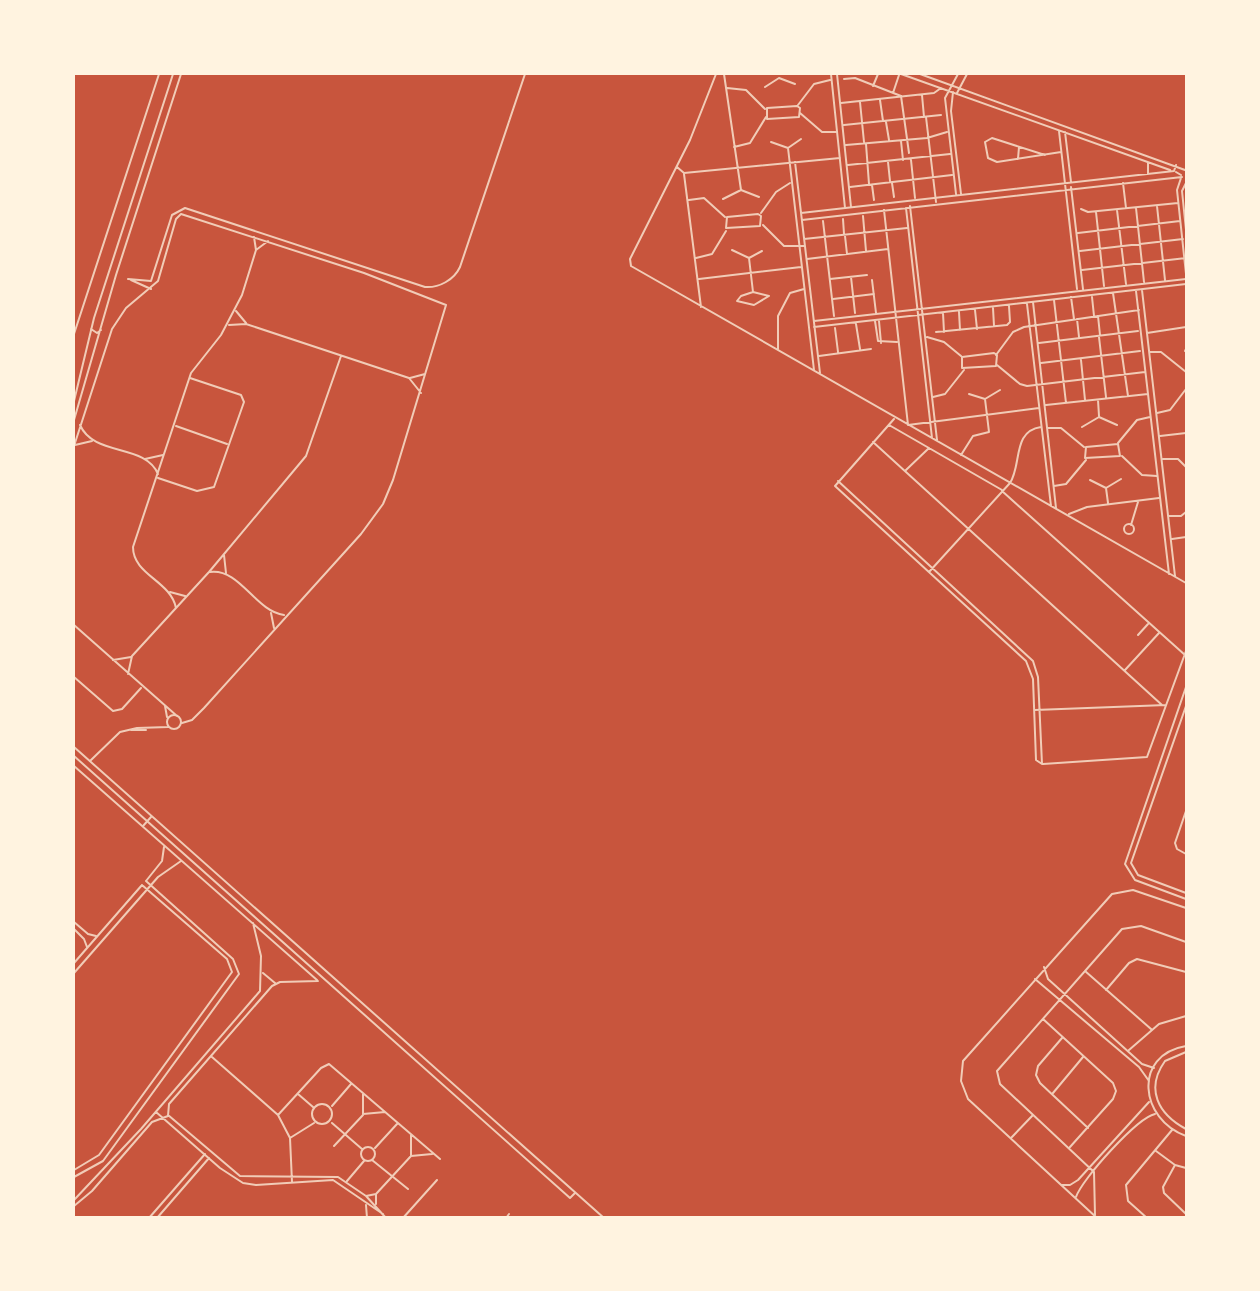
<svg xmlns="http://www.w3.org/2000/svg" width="1260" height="1291" viewBox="0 0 1260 1291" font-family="'Fira Sans',sans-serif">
<rect width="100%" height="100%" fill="#c8553d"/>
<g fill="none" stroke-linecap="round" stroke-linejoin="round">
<!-- minor -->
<path stroke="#f1ccb7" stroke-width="2" d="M716,74L690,140L630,259L631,266L1186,583
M724,74L741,190
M831,74L845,208
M837,74L851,207
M901,74L1170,170
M920,74L1185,170
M844,79L855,78L901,96L909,153
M873,86L878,74
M765,87L779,78L795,84
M727,88L746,90L765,109
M953,92L951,111L961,194
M893,93L899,75
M957,93L967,74
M922,95L924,117
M880,100L883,121
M860,102L864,142
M841,103L934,93L941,88
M798,105L814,84L830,80
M797,106L800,108L799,117L767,119V108Z
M800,113L822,132H836
M926,117L936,202
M886,122L889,140
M844,125L941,115
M1059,131L1077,289
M1065,132L1071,182
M901,141L903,160
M771,142L788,148L801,139
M866,144L869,184
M846,145L927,138L947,132
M734,147L750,143L766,117
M788,148L814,370
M1045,155L992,138L985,142L988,158L997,162L1061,152
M1018,159L1019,147
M911,160L915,198
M795,162L820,373
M888,162L890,181
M848,165L950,154
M677,167L684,173L840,158
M1176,172L1181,175
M684,174L701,307
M1148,174V163
M1181,178L1177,190L1186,274
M892,183L894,197
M1123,183L1126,208
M1186,183L1182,191L1186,230
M872,185L874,200
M850,187L952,175
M1071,187L1083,289
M956,194L945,98L958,74
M723,199L741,190L759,197
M689,200L704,198L725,217
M910,206L937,440
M1157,206L1165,280
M906,208L932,438
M1136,208L1144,282
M1081,209L1088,212L1178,203
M884,210L908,425L1039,408
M1117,210L1126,284
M1096,212L1104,286
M761,213L776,192L790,183
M801,213L1174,171L1176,165
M758,214L761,216L760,226L726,228L727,217Z
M863,216L866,251
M843,219L844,234
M802,220L1182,177
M823,221L834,316
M763,225L784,246H804
M1078,233L1180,221
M845,236L847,254
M804,239L907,228
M256,250L268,241
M732,250L749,258L762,251
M1080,251L1183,239
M696,258L712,254L726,231
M749,258L753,292
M807,259L888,249
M1082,270L1186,258
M851,277L855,313
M128,279L151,281L172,215L185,208L425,287C439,288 454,280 460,267L525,74
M699,279L801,267
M830,279L867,275
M131,280L151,289
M872,280L876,313
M1142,290L1175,576
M1136,291L1169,574
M753,292L769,296L754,305L737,301L741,296Z
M1113,293L1128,396
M1071,297L1074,319
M1092,297L1094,316
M833,299L874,294
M1054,300L1066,403
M1033,302L1056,508
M1027,304L1051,506
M993,308L994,326
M975,310L977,329
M236,311L246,323
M959,312L960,330
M943,313L944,332
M1098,316L1100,335
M1077,319L1079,337
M814,321L1186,279
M875,321L878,341L897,342
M879,321L881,343
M856,324L860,349
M229,325L246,324L409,378L421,393
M814,327L1186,284
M835,328L838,352
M91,329L97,333L101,330
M936,332L1007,325L1010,322L1009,306
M1147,333L1186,327
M74,334L159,74
M927,337L944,342L961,356
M1099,337L1106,397
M1039,343L1138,331
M778,349V316L790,293L804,289
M1185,351L1186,349
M1150,352H1161L1186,372
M994,353L997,355L996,366L962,368V357Z
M996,355L1013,332L1024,327L1139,310
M819,356L871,349
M1081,360L1085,400
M1041,363L1140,351
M997,365L1020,384L1027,386L1145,372
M410,378L425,374
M969,394L985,399L1000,390
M933,397L945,394L964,370
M1098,400L1099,416
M74,401L94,318L173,74
M1046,405L1148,394
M1157,413L1170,410L1186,389
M894,419L835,486L1026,661L1033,679L1036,760L1042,764
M74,420L116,275L181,74
M80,425C94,457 145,443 158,474
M889,425L1002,490
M176,426L227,444
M1082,427L1099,417L1117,425
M1048,428H1061L1084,447
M1160,436L1186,433
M873,442L1162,705
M1118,443L1137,420L1150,417
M1118,444L1120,456L1085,458L1086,447Z
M75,445L92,441
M74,446L112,329L126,308L158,281L176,219L181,214L364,273L446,305L393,480L383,504L361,534L204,708L192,720L182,723
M961,455L973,436L989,432L985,399
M1122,456L1142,475L1157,476
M145,459L163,455
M1163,459H1178L1186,467
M906,470L929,448
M158,478L197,491L214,487L244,402L241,395L190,378
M1090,480L1106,488L1121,479
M838,481L1033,661L1038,677L1042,764
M1054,486L1066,484L1086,460
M1106,488L1108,503
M1002,491L1185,655
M1069,514L1087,507L1159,498
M1169,516H1181L1186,512
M1124 529a5 5 0 1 1 10 0a5 5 0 1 1-10 0Z
M1131,525L1138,502
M1172,539L1186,537
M224,555L226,573
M210,572C240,568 255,611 284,615
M929,572L1010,483C1022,465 1012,431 1041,427
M170,592L185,596
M176,608C171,581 133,575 133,547L191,373L221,335L242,295L256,250L254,237
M271,613L274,628
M74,625L177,716
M1138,635L1148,624
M113,660L131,657
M1125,670L1159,633
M128,674L132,656L209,572L306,456L341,356
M74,677L113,711L122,709L141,688
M1186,687L1125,864L1135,880L1186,899
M165,706L167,717
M1186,706L1131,863L1138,875L1186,893
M1035,710L1166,705
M167 722a7 7 0 1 1 14 0a7 7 0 1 1-14 0Z
M131,730H146
M90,761L120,732L137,728L168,727
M1043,764L1147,757L1186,651
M74,766L317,980
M1186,811L1175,843L1177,849L1186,854
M146,881L162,861L164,847
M74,922L88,934L96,936
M74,929L84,939L87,947
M74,963L142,885
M1044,967L1048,979L1142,1064L1154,1068
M1085,971L1151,1029
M74,973L158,877L181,861
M263,973L275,983
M1035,979L1139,1067L1149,1081
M1106,990L1129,963L1137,959L1186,972
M1043,1019L1113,1083L1116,1091L1113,1099L1070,1147
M1062,1038L1038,1066L1036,1075L1040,1083L1088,1128
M1186,1046C1132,1055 1140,1120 1186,1136
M1129,1050L1159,1024L1186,1016
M1186,1052L1165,1061C1145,1089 1158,1114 1186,1129
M212,1057L278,1115L290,1138L292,1182
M1053,1093L1083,1057
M298,1094L313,1107
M363,1094V1114L385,1112
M312 1114a10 10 0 1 1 20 0a10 10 0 1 1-20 0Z
M332,1106L351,1084
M156,1112L220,1168L243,1183L256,1185L333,1180L383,1214
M168,1115L240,1176L338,1177L366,1196L386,1218
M278,1115L321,1068L329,1064L440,1159
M332,1123L362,1149
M411,1135V1156L432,1154
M290,1138L314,1123
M1011,1138L1033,1115
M334,1146L363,1115
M361 1154a7 7 0 1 1 14 0a7 7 0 1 1-14 0Z
M375,1148L397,1124
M1156,1151L1175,1165L1186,1168
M372,1160L408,1189
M1175,1165L1163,1187L1164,1193L1186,1214
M74,1170L99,1155L232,972L227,959L142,885
M74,1177L103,1161L239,974L233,959L146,881
M347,1181L364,1161
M1061,1185H1070L1078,1180L1149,1102
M376,1194L411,1156
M366,1196L376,1194V1204
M1076,1197C1082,1179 1137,1118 1155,1114
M74,1200L141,1129L260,991L261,956L253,923
M366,1205L367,1218
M74,1206L92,1191L152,1122L168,1116L169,1104L272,986L280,982L318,981
M1095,1215L1094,1172L1000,1084L997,1071L1122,929L1141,926L1186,942
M149,1218L205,1154
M157,1218L209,1158
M403,1218L437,1180
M506,1218L509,1214
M1097,1218L968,1099L961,1081L963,1061L1112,894L1133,890L1186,908
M1147,1218L1128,1201L1126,1185L1172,1130"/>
<!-- tertiary -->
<path stroke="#f1ccb7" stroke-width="2" d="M74,747L604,1218
M74,756L570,1198L575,1193
M143,826L151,817"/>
</g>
<!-- border -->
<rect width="1260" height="1291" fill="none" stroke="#fff3e0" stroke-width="150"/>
</svg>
